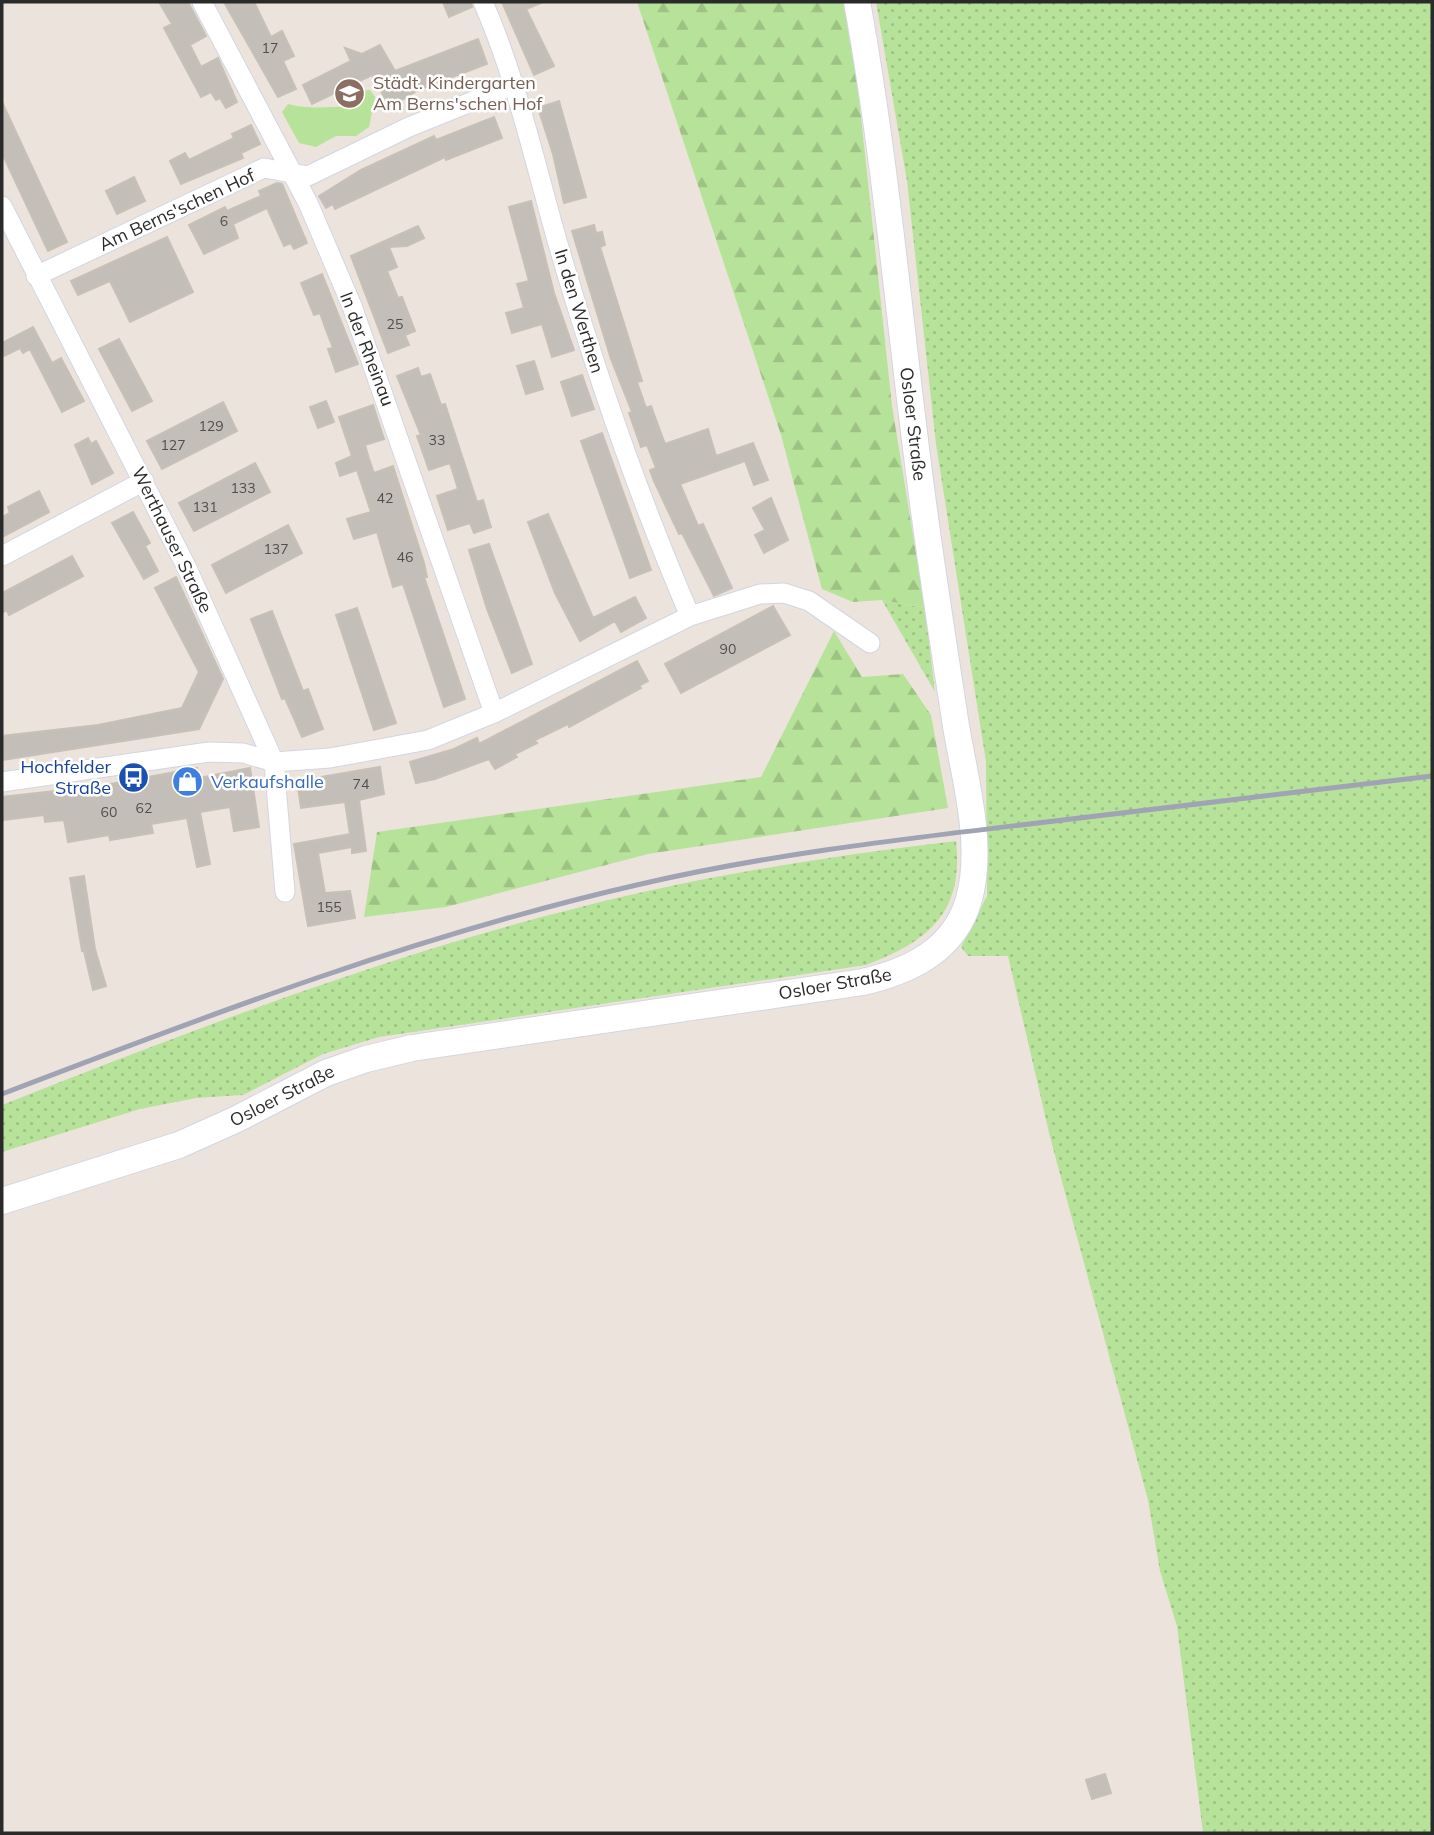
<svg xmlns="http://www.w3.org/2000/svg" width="1434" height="1835" viewBox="0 0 1434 1835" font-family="Mulish,sans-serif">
<defs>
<pattern id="grass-dots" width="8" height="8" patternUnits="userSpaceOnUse" patternTransform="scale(1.75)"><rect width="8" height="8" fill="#b7e299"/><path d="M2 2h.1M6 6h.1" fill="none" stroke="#9ec284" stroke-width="1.8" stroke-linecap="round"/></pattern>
<pattern id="forest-firs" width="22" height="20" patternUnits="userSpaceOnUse" patternTransform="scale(1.75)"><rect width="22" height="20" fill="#b7e299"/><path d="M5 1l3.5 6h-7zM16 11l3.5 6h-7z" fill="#9ec284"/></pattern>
</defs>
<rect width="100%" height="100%" fill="#ece4dc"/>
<!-- grass -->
<path fill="url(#grass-dots)" d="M876,2H1432V1833H1203L1177,1626L1160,1571L1148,1500L1050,1137L1008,956H968L961,947L987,896L986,762L936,444L907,181Z
M882,600L925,608L935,692Z
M956,841C964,914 927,942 866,965L379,1037L323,1054L243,1095L196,1098L140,1109L2,1152V1105C190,1031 380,957 577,908C701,876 829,856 956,841Z"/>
<!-- forest -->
<path fill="url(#forest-firs)" d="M637,2H844L858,89L892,406L925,608L882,600L853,602L822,589L781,435Z
M834,631L862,677L903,674L931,715L948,808L648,854L446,907L364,917L377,832L761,777Z"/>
<!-- park -->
<path fill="#b7e299" d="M370,90L375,97L369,127L356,136H336L316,147L299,143L282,112L288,104C310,110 329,106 352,107L355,92Z"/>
<!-- building -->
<path fill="#c4beb9" stroke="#c7c0b6" stroke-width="2" d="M159,2H188L206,36L190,45L201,67L218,58L237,102L226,108L220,98L216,100L211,92L201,97L164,28L172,24Z
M224,2H254L271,37L282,31L294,56L283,61L296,89L278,97Z
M443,2H471L472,7L449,17Z
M502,2H543L526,9L554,66L534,75Z
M478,39L487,64L420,89L390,107L372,75L312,104L303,85L351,61L345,48L362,54L380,45L395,71Z
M559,101L586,197L564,203L553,154L538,108Z
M2,102L67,242L48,251L2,153Z
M494,117L502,138L446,160L445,157L335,209L333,204L326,208L319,196L361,170L434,136L436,140Z
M251,125L260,144L241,153L243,158L181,184L170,161L185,153L189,160L234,138L232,134Z
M134,177L145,201L117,214L106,191Z
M277,183L282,184L307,243L294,249L291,243L284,246L267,208L233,224L238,238L204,254L189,225L225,207L227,211L261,196L259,191Z
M531,201L554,293L574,350L552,357L542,324L512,333L506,313L524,308L517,284L529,281L509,207Z
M594,225L596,233L602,232L605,245L600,247L642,381L637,382L646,408L651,406L665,444L708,429L716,456L753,443L768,480L754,485L745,461L680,484L698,526L703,524L732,588L714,596L682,533L679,534L654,481L650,470L656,468L647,445L641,447L629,413L632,412L611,359L572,231Z
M418,226L424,238L407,246L389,247L397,267L387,271L398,298L402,297L415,331L405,335L409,345L388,353L351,256Z
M167,237L193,292L130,322L110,281L78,295L71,281Z
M322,274L358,364L336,372L328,349L333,348L326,330L320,313L314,315L301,283Z
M33,327L52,363L61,358L84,401L62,412L30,349L23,353L20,348L2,357V343Z
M119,339L152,401L132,411L99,349Z
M534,361L543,389L526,394L517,366Z
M418,368L421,377L430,374L441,405L445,404L477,502L483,500L491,527L474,533L470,523L448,530L437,496L458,489L450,463L429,470L417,436L421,435L397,376Z
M582,375L594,409L572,416L561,382Z
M326,401L334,422L318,428L310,407Z
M223,402L237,431L162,469L147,441Z
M373,405L384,439L365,445L369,459L374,473L393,466L424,563L427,577H424L465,699L444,707L403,584L393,587L377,532L354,539L347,519L371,512L357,470L340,476L336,463L352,456L339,417Z
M602,433L651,570L630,578L581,441Z
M88,438L91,444L96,441L113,473L92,484L75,445Z
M255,463L270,492L194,531L179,503Z
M39,491L49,512L2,537V517L10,513L8,507Z
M771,498L788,540L764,553L755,535L765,530L753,508Z
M133,512L150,543L145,546L158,571L144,579L112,523Z
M548,514L593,618L635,597L646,618L621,632L615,621L580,641L555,593L528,522Z
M288,525L302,553L226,593L212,565Z
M489,544L532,664L512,673L487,609L469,550Z
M72,556L83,576L9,615L7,610L2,613V593Z
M176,577L223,679L199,729L2,760V736L98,725L182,708L199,672L155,588Z
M773,606L790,635L681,693L665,664Z
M357,608L396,723L374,730L336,615Z
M272,611L303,691L308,689L323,729L302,737L285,698L282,699L251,619Z
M637,661L648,681L639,686L641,688L569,727L568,724L535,740L537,743L515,754L517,757L495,769L489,759L435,779L416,783L410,762L454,749L477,738L479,744Z
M380,767L384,794L359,800L366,851L352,853V847L318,853L325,893L350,891L355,918L308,926L294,844L350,834L345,802L301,808L297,781Z
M197,768L199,778L250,768L259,827L234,831L230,807L200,812L210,864L197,867L187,818L151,824L153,833L110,840L109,835L68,842L64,820L45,822L44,815L2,820V797L100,786Z
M84,876L95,949L106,986L93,990L84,951L89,950L82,951L70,878Z
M1105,1774L1111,1793L1092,1799L1086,1780Z"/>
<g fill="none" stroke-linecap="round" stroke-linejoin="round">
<defs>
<path id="street" d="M202,2L308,203L352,306L494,713
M483,2C519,84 537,174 563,261C599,382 640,500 690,616
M2,206L186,566L274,762L285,892
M36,276L264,168L308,176L409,127L513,85
M2,556L144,481
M2,782L209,752L243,753L274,762L330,758L428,740L494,713L690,616L760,594L784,593L809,601L870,643"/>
<path id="secondary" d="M2,1201L179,1145L237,1119L326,1073L366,1059L412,1048L863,982C910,971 955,950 969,899C984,845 965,780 956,726C946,661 936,597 927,532C902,356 889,177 857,2"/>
</defs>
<!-- street casing -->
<use href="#street" stroke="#d1d6e3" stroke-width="21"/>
<!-- secondary casing -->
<use href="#secondary" stroke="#d1d6e3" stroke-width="28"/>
<!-- street -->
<use href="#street" stroke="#fff" stroke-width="19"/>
<!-- secondary -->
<use href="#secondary" stroke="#fff" stroke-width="26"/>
<!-- rail -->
<path stroke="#9fa3b4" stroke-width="5" d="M2,1094C211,1014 421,934 641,884C766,855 894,840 1021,825C1158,809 1295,792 1432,776"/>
</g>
<!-- icons -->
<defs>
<symbol id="school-disc" viewBox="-11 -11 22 22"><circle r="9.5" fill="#8d6e63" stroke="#fff"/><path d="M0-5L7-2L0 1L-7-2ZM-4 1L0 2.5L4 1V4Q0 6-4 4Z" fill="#fff"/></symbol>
<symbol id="bus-disc" viewBox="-11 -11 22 22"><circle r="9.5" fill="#1a4fb4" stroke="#fff"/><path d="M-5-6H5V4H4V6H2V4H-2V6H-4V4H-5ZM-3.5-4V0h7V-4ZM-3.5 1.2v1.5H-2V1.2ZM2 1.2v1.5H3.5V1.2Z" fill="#fff"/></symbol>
<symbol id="shop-disc" viewBox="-11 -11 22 22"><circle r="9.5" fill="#3f7fe0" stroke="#fff"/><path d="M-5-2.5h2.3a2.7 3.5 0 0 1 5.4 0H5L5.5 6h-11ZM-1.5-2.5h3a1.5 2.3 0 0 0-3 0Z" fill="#fff"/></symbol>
</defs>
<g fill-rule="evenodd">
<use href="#school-disc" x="332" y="76" width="35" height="35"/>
<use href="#bus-disc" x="116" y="760" width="35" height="35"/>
<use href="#shop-disc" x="170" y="764" width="35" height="35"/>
</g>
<g text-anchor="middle" stroke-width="5" stroke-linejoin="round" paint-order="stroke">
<!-- number labels -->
<g font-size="14" fill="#504f4e">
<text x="270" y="53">17</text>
<text x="224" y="226">6</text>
<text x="395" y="329">25</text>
<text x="211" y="431">129</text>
<text x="437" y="445">33</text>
<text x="173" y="450">127</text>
<text x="243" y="493">133</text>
<text x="385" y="503">42</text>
<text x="205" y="512">131</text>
<text x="276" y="554">137</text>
<text x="405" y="562">46</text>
<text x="728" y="654">90</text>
<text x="361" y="789">74</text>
<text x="144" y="813">62</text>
<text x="109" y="817">60</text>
<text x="329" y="912">155</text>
</g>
<!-- education labels -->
<g font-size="18" fill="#785e54" stroke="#fff" text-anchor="start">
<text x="373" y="89">Städt. Kindergarten<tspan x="373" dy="21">Am Berns'schen Hof</tspan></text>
</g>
<!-- street labels -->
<g font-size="18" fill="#2a2a2a" stroke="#fff">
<text transform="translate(177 210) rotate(-25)" y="6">Am Berns'schen Hof</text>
<text transform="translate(579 311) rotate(73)" y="6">In den Werthen</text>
<text transform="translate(367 349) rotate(69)" y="6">In der Rheinau</text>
<text transform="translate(913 424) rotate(83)" y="6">Osloer Straße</text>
<text transform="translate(172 540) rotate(64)" y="6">Werthauser Straße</text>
<text transform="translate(835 984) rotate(-10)" y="6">Osloer Straße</text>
<text transform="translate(282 1096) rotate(-27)" y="6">Osloer Straße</text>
</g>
<!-- transit labels -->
<g font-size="18" fill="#164399" stroke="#fff" text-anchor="end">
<text x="111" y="773">Hochfelder<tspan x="111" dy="21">Straße</tspan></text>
</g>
<!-- shop labels -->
<g font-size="18" fill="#366cbe" stroke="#fff" text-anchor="start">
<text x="211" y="788">Verkaufshalle</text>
</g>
</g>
<!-- border -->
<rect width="1434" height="1835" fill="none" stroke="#2a2a2a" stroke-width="7"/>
</svg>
